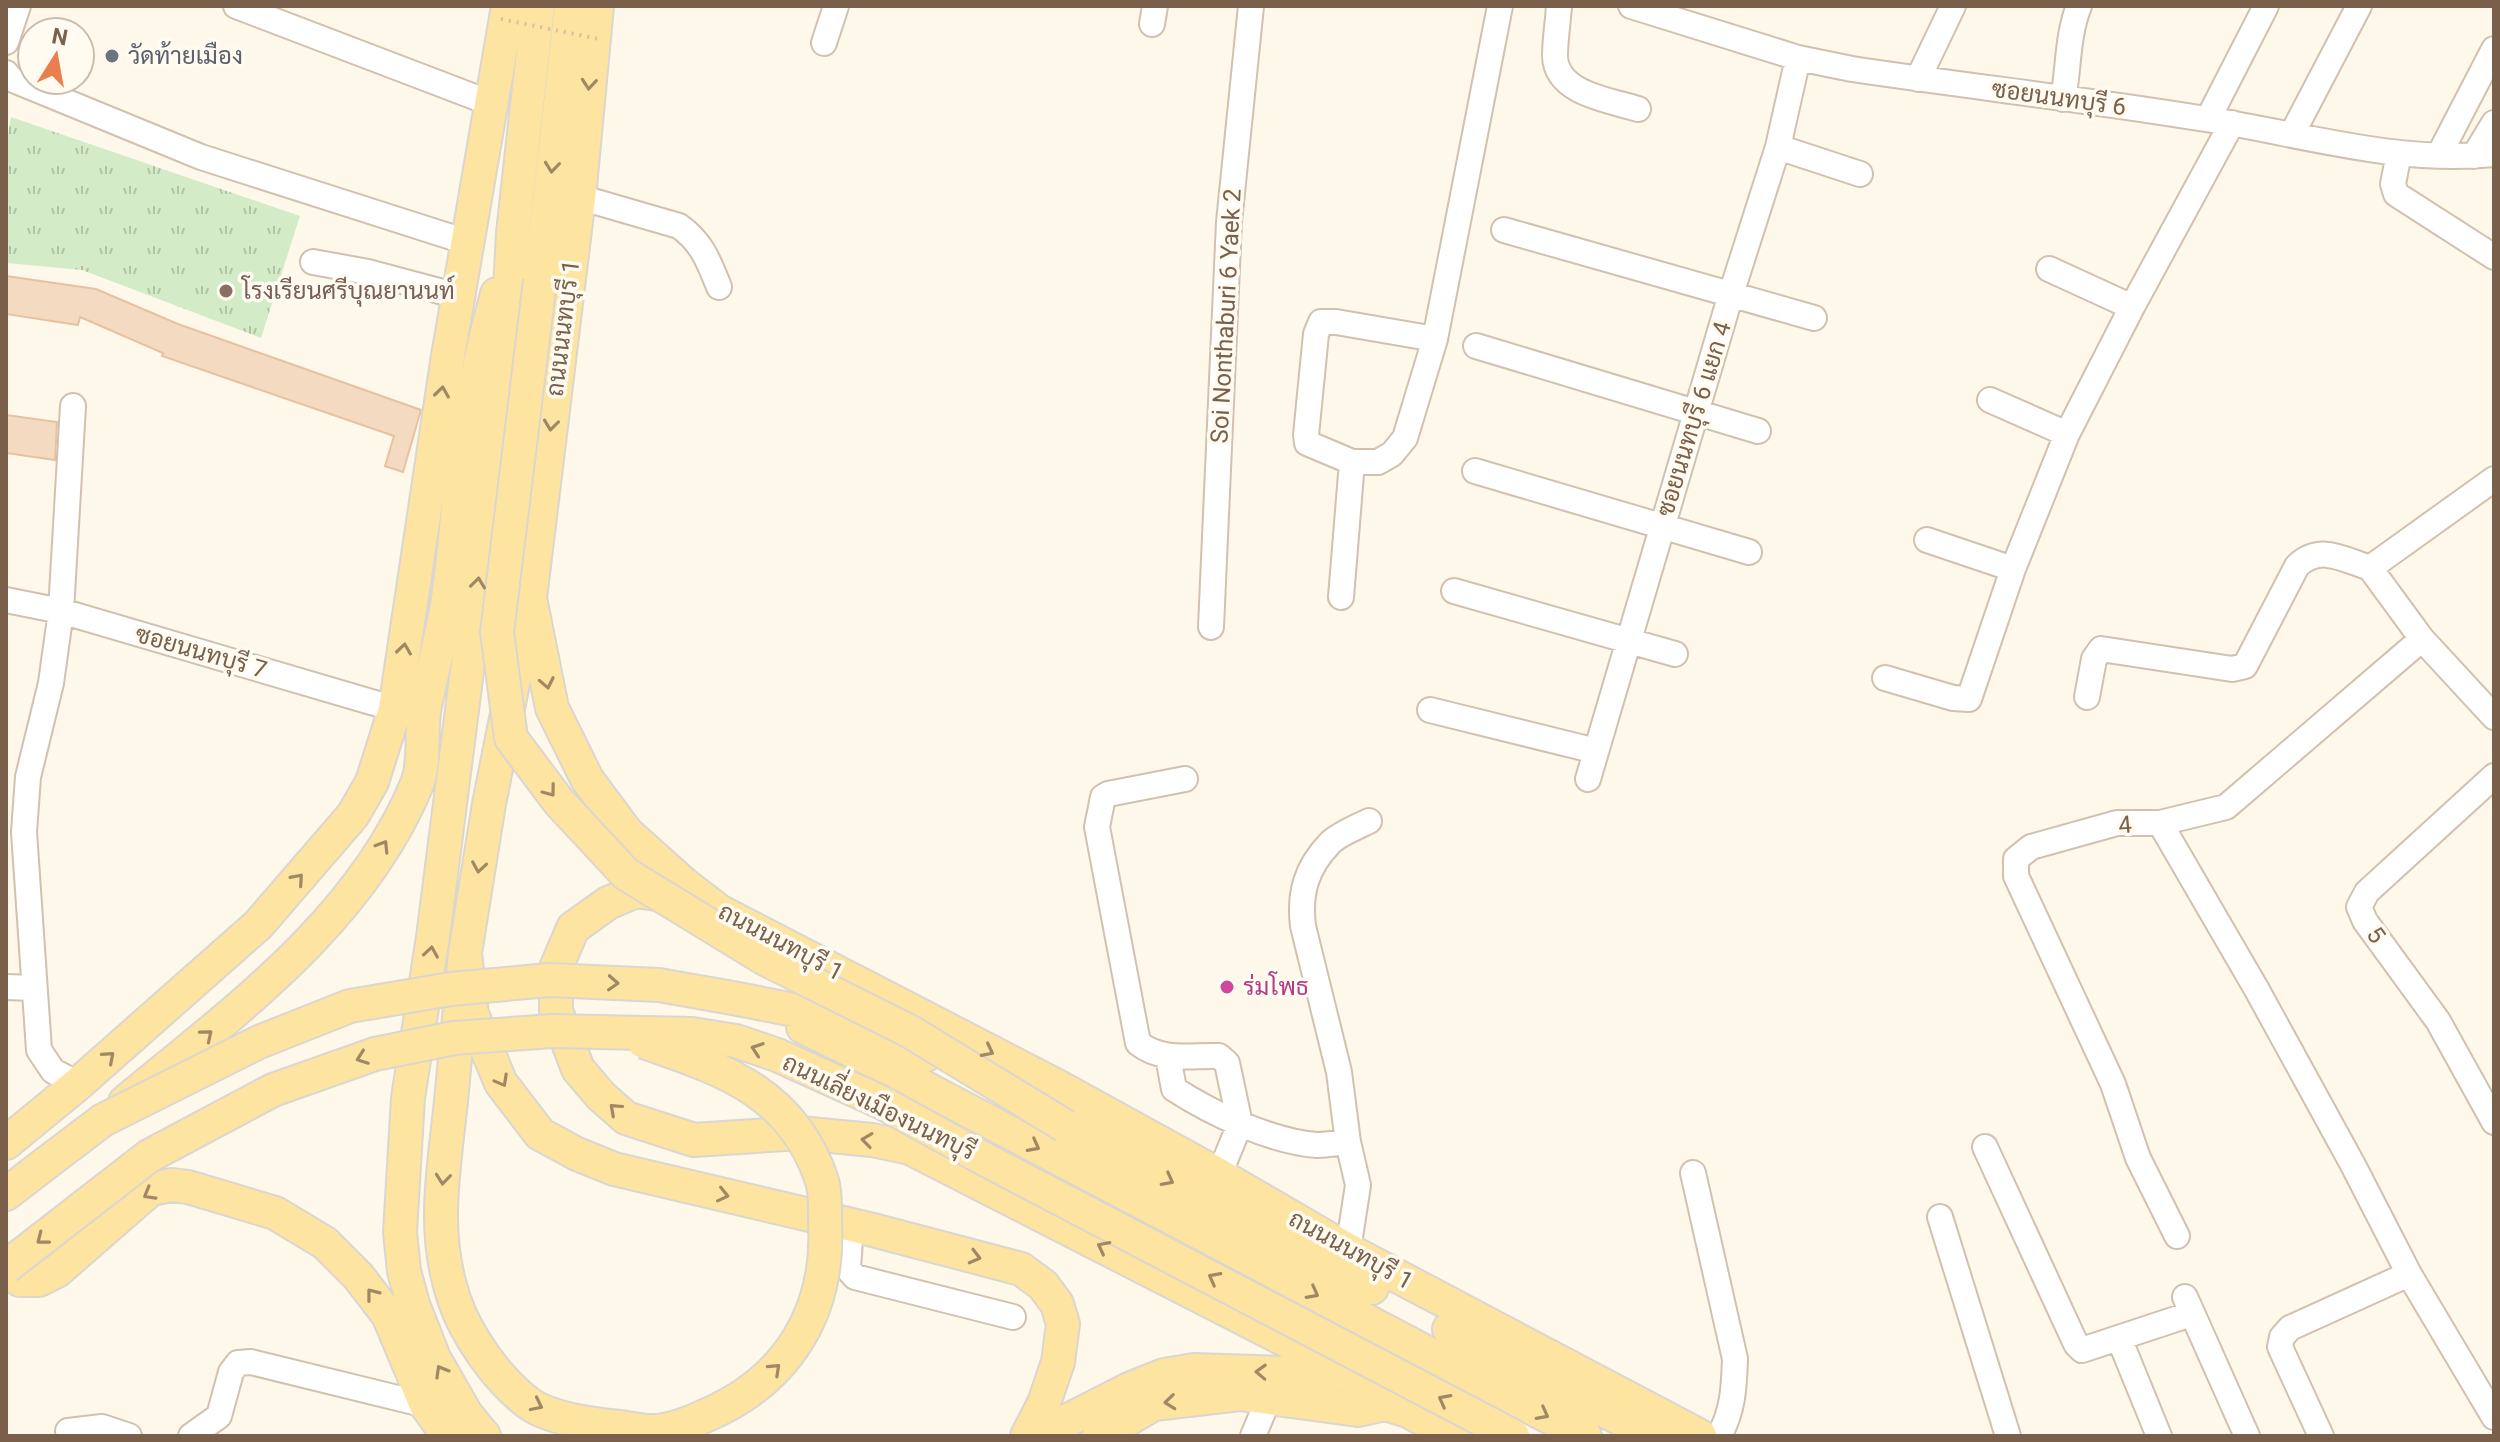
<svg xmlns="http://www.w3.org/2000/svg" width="2500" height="1442" viewBox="0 0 2500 1442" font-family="Roboto,Sarabun,sans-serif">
<defs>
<pattern id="grass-tufts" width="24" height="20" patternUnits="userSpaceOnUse" patternTransform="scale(2)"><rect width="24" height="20" fill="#d3ecc7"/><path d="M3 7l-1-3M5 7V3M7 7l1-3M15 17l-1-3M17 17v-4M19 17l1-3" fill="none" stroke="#b0c3a4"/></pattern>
</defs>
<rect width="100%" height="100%" fill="#fdf8ea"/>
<!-- grass -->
<path fill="url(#grass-tufts)" d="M11,117L300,216L261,338L82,270L6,263V146Z"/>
<!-- building -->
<path fill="#f4dac0" stroke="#e7c2a0" stroke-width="2" d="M6,276L96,289L178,324L421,410L403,472L385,466L394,436L162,356L163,353L80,317L78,325L6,314Z
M6,415L57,422L55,460L6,453Z"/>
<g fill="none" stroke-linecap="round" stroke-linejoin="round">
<defs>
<path id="minor" d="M236,6L493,104
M1559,6C1558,22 1555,40 1555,56C1556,94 1610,100 1638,109
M1631,6L1798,58L1852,69C1972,87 2092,100 2212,120C2305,135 2399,164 2494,154
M1152,24L1155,6
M6,42L18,6
M824,43L836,6
M6,73L11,79L201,157L467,242
M1918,79L1953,6
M2063,99C2069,68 2067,36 2079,6
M2208,119L2266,6
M2292,134L2359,6
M1778,147L1860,174
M2399,153L2393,184L2396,194L2494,257
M2439,155L2494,49
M2474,156L2494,123
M579,197L679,226C702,242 709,262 719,287
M1504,230L1814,318
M313,262L368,272L458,296
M2049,269L2132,307
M1435,339L1336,322H1321L1316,334L1306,435L1307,443L1352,462H1378L1392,454L1405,438L1435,339L1500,6
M1476,346L1758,431
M1990,400L2067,434
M73,406L61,611L51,683L28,777L24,832L39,1050L53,1071L78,1084
M1475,471L1749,552
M1927,540L2013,569
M2370,568L2422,639L2494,717
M1454,591L1675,654
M1341,597L1352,462
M6,600L61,611L395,709
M1211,627L1229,222L1251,6
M1885,678L1953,698L1969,699L2013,569L2067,434L2132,307L2232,123
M2087,697L2094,659L2101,649L2232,669L2245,666L2297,566C2320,544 2343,559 2370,568L2494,479
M1430,710L1596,751
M2494,776L2367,892L2359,907L2365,921L2438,1021L2494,1122
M1185,779L1108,794L1103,797L1097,827L1138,1043C1162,1062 1190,1055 1219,1056L1227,1063L1240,1124L1219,1175
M1588,779L1731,294L1778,147L1798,58
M2160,823L2257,990L2353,1165L2409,1274L2494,1417
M6,987L34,988
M1168,1057L1174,1089C1211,1113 1272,1142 1317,1145C1327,1145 1338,1143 1348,1142
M1985,1147L2076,1344L2082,1350L2191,1314
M1693,1173L1735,1359C1734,1388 1733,1411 1719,1436
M1940,1217L2008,1436
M851,1225L848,1269L855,1277L1013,1317
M2177,1236L2138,1158L2113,1084L2016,876V859L2031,847L2117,823H2160L2226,807L2422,639
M1348,1250L1358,1185L1348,1142L1339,1072L1303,926C1299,893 1306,868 1330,843C1339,834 1357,827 1369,821
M2185,1297L2247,1436
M2119,1338L2159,1436
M68,1431L102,1427L129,1436
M191,1436L219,1416L231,1372L238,1363L251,1362L426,1405
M1253,1436L1269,1398
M2321,1436L2280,1347L2282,1337L2290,1328L2409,1274"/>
<path id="major" d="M597,6L579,197L530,598L552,708L587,779L627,833L684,884L719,911L1059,1087L1219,1175L1348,1250L1700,1436
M540,281L571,6
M670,896L636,891L608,903L573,928L556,968V1011L578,1069L601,1096L626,1118L694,1140L800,1133L872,1140L910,1148L1330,1363L1344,1375
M465,953L472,1014L501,1083L540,1134L577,1154L614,1169L869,1229L1021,1269L1043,1285L1057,1304L1063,1324L1058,1362L1044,1403L1027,1436
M738,999L834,1018L926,1055
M803,1027L897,1073L1585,1436
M451,1101L465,953L489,804L527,613
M125,1102C236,1010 360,921 417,784C426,761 420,730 425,706C432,672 441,639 447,605C455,555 457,504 464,454C471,400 482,347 497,294
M1042,1114L1372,1288
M6,1143L78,1084L258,925L353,815L372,782L395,709L447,362L508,6
M6,1194L45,1164
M6,1260L20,1280H39L57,1271L151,1189L172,1185L188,1187L275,1213L325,1243L358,1276L388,1315L426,1405L448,1436
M1449,1329L1653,1436
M484,1436L466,1414L434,1358L413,1304L404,1271L400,1232L408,1098L433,937L506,365L513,233L538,6
M1037,1436L1129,1389L1164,1375L1194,1370L1344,1375L1386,1404L1408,1411L1455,1436
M1099,1436L1154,1404L1240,1394L1358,1410L1386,1404"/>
</defs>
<!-- minor casing -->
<use href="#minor" stroke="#d1c1ae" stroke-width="28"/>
<!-- major casing -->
<use href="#major" stroke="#dcd6d0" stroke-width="36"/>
<!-- minor -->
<use href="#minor" stroke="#fff" stroke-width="24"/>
<!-- major -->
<use href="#major" stroke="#fde4a1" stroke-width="32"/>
<defs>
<path id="major-bridge" d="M540,281L497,632L511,738L559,802L626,874L765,959L909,1031L1065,1126
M451,1101C444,1171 431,1230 454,1299C466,1335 497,1379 527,1402C549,1419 592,1424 619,1427C631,1428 644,1432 655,1431C673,1430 692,1422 707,1415C788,1380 830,1311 825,1223C825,1210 826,1193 822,1181C793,1092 724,1070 644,1042
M45,1164L103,1120L259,1042L350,1006L451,989L549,980L659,985L738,999
M6,1267L149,1156L273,1090L375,1054L454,1038L552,1031L692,1034L736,1041L777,1055L881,1102L988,1161L1513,1436"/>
</defs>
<!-- major-bridge casing -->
<use href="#major-bridge" stroke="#dcd6d0" stroke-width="36" stroke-linecap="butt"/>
<!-- path-bridge -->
<path stroke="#dabda3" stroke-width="4" stroke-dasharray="2 6" stroke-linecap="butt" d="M501,19L599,39"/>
<!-- major-bridge -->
<use href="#major-bridge" stroke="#fde4a1" stroke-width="32"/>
</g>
<!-- one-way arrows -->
<defs><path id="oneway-chevron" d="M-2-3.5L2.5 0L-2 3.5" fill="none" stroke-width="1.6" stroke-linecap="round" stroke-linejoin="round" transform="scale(2)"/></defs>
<g stroke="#a18865">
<use href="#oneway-chevron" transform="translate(589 84) rotate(95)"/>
<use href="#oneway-chevron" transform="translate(552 167) rotate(96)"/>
<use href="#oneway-chevron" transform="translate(442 392) rotate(-82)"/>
<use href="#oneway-chevron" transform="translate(551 425) rotate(97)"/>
<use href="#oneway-chevron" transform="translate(478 583) rotate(-83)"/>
<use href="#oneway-chevron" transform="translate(404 649) rotate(-82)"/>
<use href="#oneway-chevron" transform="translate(547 683) rotate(79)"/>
<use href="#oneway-chevron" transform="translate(550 791) rotate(53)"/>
<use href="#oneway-chevron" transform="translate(383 846) rotate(-58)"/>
<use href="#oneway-chevron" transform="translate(479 867) rotate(99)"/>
<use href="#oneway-chevron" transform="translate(298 879) rotate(-49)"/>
<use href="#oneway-chevron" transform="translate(431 952) rotate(-81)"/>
<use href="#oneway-chevron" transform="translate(613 983) rotate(3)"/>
<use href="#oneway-chevron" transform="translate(207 1035) rotate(-40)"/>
<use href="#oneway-chevron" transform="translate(757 1049) rotate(-161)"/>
<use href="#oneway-chevron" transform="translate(988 1051) rotate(27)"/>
<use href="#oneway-chevron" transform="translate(109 1057) rotate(-41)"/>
<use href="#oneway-chevron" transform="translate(362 1058) rotate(160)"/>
<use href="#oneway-chevron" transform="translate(502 1081) rotate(61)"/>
<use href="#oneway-chevron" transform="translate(615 1109) rotate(-138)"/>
<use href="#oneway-chevron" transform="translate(867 1140) rotate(-172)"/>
<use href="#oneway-chevron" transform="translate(1034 1146) rotate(28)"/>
<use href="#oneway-chevron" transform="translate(443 1179) rotate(96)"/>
<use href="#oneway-chevron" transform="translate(1168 1180) rotate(28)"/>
<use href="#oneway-chevron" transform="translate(149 1194) rotate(150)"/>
<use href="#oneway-chevron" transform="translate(723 1195) rotate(13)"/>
<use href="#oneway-chevron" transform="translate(42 1239) rotate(142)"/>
<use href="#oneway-chevron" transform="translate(1103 1247) rotate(-153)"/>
<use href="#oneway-chevron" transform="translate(975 1257) rotate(15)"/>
<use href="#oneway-chevron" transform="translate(1214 1278) rotate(-152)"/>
<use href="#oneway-chevron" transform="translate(1313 1293) rotate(28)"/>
<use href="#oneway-chevron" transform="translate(372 1294) rotate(-128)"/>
<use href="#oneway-chevron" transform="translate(775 1369) rotate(-43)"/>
<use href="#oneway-chevron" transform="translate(441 1371) rotate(-120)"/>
<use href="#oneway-chevron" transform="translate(1261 1372) rotate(-178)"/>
<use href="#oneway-chevron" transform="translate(1444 1400) rotate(-152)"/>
<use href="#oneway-chevron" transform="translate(1170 1402) rotate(174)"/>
<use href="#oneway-chevron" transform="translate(537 1405) rotate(26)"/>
<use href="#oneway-chevron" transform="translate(1543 1414) rotate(28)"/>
</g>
<!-- markers -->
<circle fill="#6b7280" stroke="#fffbf1" stroke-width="3" cx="112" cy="56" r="8"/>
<circle fill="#8d6e63" stroke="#fffbf1" stroke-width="3" cx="226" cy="291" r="8"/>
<circle fill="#d1479c" stroke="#fffbf1" stroke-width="3" cx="1227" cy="987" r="8"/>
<g text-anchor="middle" stroke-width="7" stroke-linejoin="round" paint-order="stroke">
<!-- worship labels -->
<g font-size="24" fill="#5b616d" stroke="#fffbf1" text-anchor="start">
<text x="128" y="64">วัดท้ายเมือง</text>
</g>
<!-- street labels -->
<g font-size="24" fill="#7a604b" stroke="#fffbf1">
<text transform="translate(2059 98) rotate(8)" y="8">ซอยนนทบุรี 6</text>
<text transform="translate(1226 316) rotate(-87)" y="8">Soi Nonthaburi 6 Yaek 2</text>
<text transform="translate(563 328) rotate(-83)" y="8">ถนนนนทบุรี 1</text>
<text transform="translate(1694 419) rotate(-73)" y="8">ซอยนนทบุรี 6 แยก 4</text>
<text transform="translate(201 652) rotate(16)" y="8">ซอยนนทบุรี 7</text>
<text transform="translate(2125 825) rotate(-5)" y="8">4</text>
<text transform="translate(2376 935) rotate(54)" y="8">5</text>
<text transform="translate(781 942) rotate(28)" y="8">ถนนนนทบุรี 1</text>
<text transform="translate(879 1107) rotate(26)" y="8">ถนนเลี่ยงเมืองนนทบุรี</text>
<text transform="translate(1351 1250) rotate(29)" y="8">ถนนนนทบุรี 1</text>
</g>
<!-- education labels -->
<g font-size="24" fill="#785e54" stroke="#fffbf1" text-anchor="start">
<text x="242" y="299">โรงเรียนศรีบุณยานนท์</text>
</g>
<!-- hotel labels -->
<g font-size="24" fill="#b23c85" stroke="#fffbf1" text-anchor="start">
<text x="1243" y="995">ร่มโพธ</text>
</g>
</g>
<!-- border -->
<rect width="2500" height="1442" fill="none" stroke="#7a604b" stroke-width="16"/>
<!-- north arrow -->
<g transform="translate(56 56) rotate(11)"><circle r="38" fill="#fffbf1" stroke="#cabdaf" stroke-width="2"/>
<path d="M0-6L14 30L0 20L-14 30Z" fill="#ea7e4c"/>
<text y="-12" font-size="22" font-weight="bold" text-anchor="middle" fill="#7a604b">N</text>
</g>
</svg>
